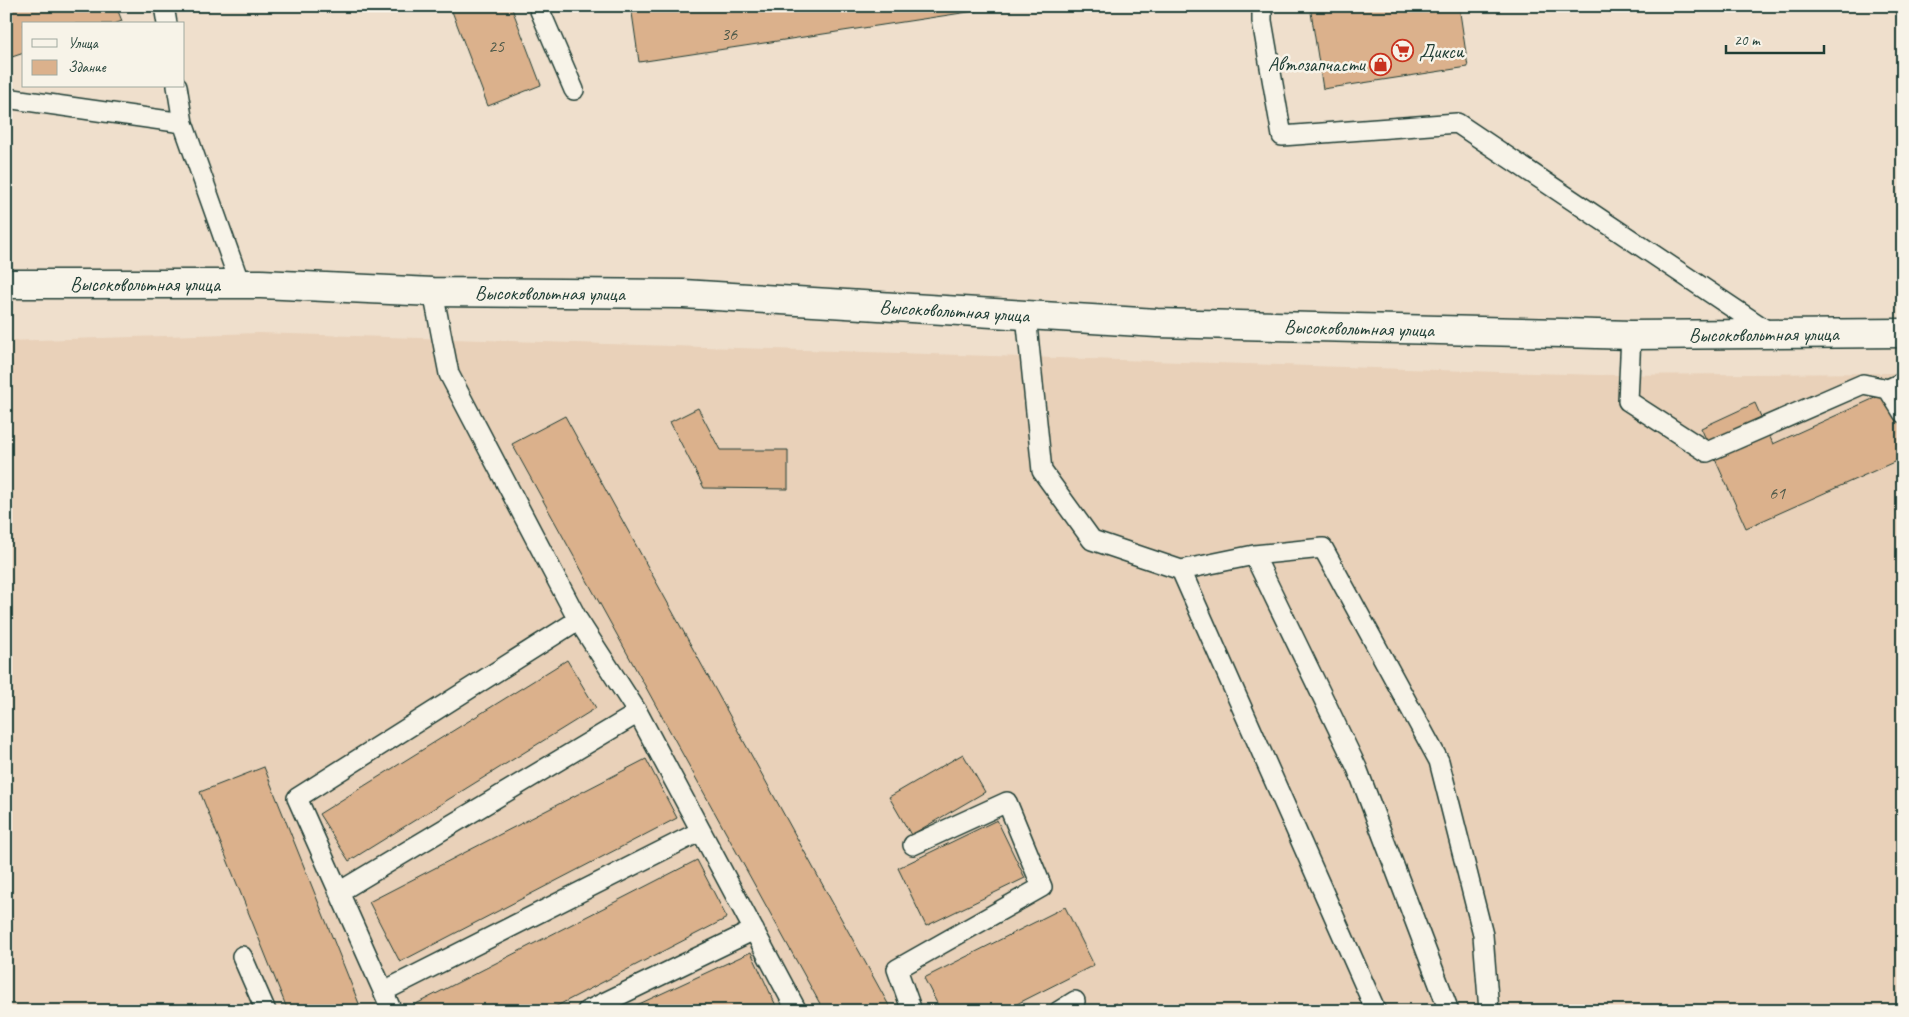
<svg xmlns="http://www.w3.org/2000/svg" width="1909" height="1017" viewBox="0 0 1909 1017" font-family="Caveat,sans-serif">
<rect width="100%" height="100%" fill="#efdfcc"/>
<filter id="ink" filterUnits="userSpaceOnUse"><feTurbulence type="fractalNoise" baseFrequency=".02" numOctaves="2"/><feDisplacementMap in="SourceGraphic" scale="10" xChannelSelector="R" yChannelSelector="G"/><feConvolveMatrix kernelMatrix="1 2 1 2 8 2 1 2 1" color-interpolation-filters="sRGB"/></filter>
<g filter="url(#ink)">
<!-- built -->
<path fill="#e9d1b9" d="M258,333L1598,375L1903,373V1011H6V341Z"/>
<!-- building -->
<path fill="#dbb18c" stroke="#1f3d34" d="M6,6H116L122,21L114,24H24V53L12,57L6,41Z
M450,6H511L541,85L488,106Z
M631,6H1008L639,62Z
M1310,6H1459L1468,67L1323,89Z
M1888,392L1903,426V458L1746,528L1701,428L1755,403L1773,444Z
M698,408L720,450H788V489L704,488L670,422Z
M565,416L892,1011H824L512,444Z
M567,660L596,708L349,861L319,814Z
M963,754L985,792L911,835L889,797Z
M646,759L677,818L400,962L369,902Z
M264,767L362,1011H288L200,792Z
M997,820L1025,878L926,926L898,868Z
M697,860L727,918L547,1011H417L414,1005Z
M1065,907L1094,965L1003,1011H941L924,978Z
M751,952L778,1010L624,1011Z
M1116,1003L1120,1011H1101Z"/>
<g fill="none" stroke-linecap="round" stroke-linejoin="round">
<defs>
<path id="lane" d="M164,6L167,24
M538,6L574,90
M1262,6V21L1282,136L1457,123L1772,334
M177,86L183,123L240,284
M6,98L183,123
M433,292L449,374L578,620L638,713L797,1011
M1026,315L1042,471L1092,540L1181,570L1254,555L1357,768L1449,1011
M1631,335L1628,401L1707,452L1863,384L1888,389L1903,382
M1888,389L1903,413
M1254,555L1323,548L1439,761L1483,935L1489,1011
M1181,570L1376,1011
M339,892L638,713
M242,956L266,1011
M384,991L701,831
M392,1011L297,798L578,620
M587,1011L754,930
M912,1011L897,969L1042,887L1007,802L913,845
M1059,1011L1075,1001"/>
<g id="secondary">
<path id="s1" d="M6,284H261L433,292L683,294L1157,323L1563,333L1631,335L1903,333"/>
</g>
</defs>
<!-- lane casing -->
<use href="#lane" stroke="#1f3d34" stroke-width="22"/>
<!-- secondary casing -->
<use href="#secondary" stroke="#1f3d34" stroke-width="31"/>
<!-- lane -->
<use href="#lane" stroke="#f7f3e8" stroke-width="19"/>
<!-- secondary -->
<use href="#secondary" stroke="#f7f3e8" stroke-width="28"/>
</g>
</g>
<!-- icons -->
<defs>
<symbol id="supermarket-ring" viewBox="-11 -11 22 22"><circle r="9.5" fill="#f7f3e8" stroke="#c8321e" stroke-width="1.5"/><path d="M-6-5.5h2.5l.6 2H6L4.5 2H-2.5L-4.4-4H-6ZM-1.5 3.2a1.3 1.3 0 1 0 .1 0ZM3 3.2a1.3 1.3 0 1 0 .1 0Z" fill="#c8321e"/></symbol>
<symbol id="shop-ring" viewBox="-11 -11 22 22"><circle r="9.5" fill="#f7f3e8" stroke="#c8321e" stroke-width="1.5"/><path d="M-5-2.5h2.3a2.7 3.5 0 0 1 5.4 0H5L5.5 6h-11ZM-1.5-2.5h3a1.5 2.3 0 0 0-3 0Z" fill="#c8321e"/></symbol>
</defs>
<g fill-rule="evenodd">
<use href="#supermarket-ring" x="1390" y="38" width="25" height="25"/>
<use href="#shop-ring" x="1368" y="52" width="25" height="25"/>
</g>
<g text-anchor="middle" stroke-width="5" stroke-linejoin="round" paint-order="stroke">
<!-- number labels -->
<g font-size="18" fill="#4e5a4a">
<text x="729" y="40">36</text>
<text x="496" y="52">25</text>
<text x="1777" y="499">61</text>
</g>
<!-- poi labels -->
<g font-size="20" fill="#1f3d34" stroke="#f7f3e8" text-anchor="start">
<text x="1419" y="58">Дикси</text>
<text x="1365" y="71" text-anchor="end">Автозапчасти</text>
</g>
<!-- street labels -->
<g font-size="20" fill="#1f3d34" stroke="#f7f3e8">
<text dy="7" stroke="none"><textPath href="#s1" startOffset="139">Высоковольтная улица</textPath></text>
<text dy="7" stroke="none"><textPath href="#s1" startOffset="544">Высоковольтная улица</textPath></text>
<text dy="7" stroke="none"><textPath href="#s1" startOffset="949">Высоковольтная улица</textPath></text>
<text dy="7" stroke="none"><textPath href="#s1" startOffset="1354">Высоковольтная улица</textPath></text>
<text dy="7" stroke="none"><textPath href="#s1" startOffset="1759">Высоковольтная улица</textPath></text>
</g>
</g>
<!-- margin -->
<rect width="1909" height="1017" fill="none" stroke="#f7f3e8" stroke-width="25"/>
<rect x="12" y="12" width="1884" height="992" fill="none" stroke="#1f3d34" stroke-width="2" filter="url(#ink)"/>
<!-- legend -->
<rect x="22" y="22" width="162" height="65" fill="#f7f3e8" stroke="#a1aaa0"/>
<rect x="32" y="39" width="25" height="8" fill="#f7f3e8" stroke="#a1aaa0"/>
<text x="68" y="48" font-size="15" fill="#1f3d34">Улица</text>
<rect x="32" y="60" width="25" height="15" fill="#dbb18c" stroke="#a1aaa0"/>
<text x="68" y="72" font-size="15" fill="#1f3d34">Здание</text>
<!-- scale -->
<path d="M1726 45v8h98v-8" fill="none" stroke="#1f3d34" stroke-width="2.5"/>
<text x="1734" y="45" font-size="15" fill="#1f3d34" stroke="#f7f3e8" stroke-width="4" paint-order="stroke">20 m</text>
</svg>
